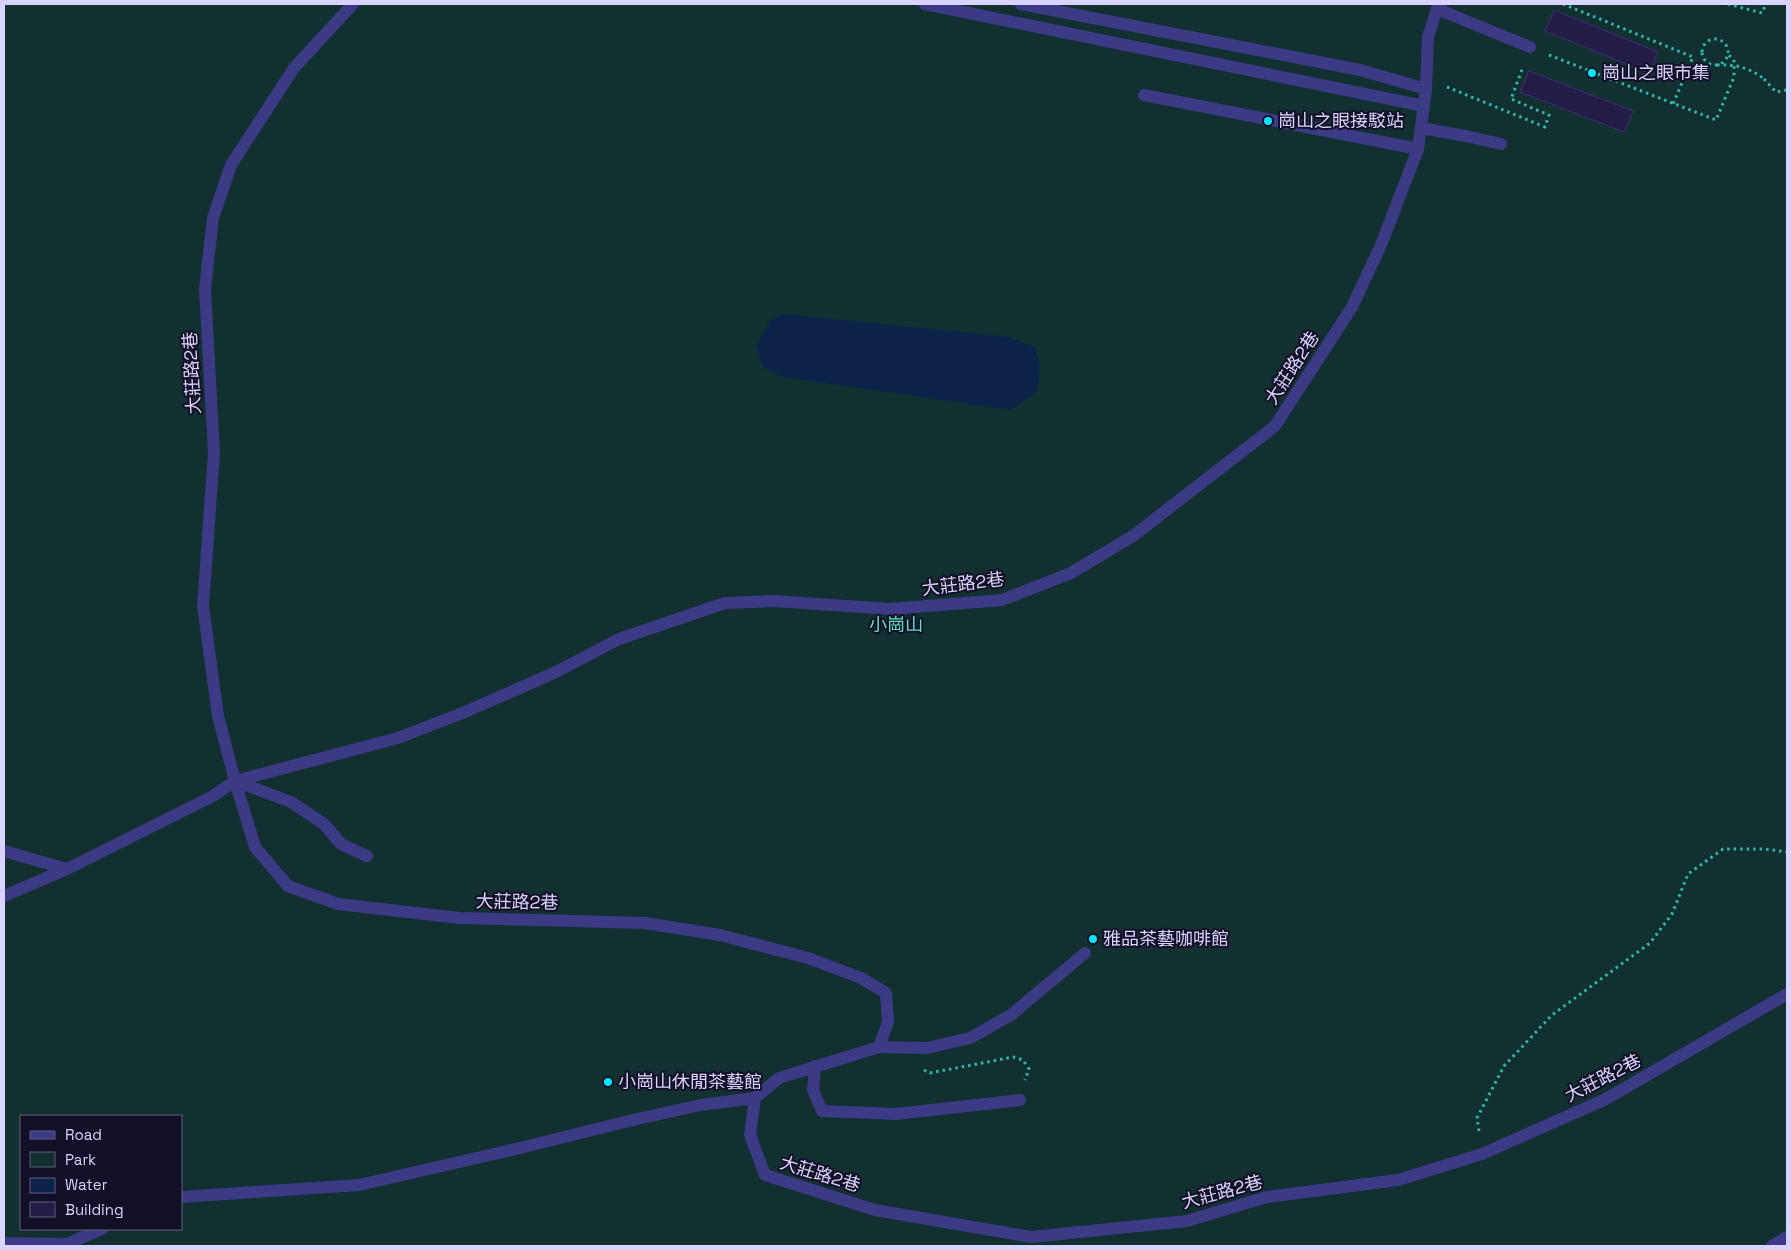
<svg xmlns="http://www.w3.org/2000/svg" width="1791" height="1250" viewBox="0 0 1791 1250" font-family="'Space Grotesk','Noto Sans TC',sans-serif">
<rect width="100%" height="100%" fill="#130f26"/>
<!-- green -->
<path fill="#12302f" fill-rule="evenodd" d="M4,4H1787V1246H4ZM21,1116H181V1229H21Z"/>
<!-- water -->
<path fill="#0c2248" d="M783,314L1008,337L1035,347L1040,366L1037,391L1011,410L784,377L763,367L756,346L770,321Z"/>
<!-- building -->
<path fill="#241b47" stroke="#3b2d73" d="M1554,10L1658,52L1649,73L1545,31Z
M1529,71L1633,111L1624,132L1520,92Z"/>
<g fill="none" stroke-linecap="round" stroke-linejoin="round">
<!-- path -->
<path stroke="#2fb8b0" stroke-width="3" stroke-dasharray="2.5 4" stroke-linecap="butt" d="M1563,4L1693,57L1673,104
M1728,4L1762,13L1766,4
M1702 52a13 13 0 1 1 26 0a13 13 0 1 1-26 0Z
M1549,55L1716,120L1734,77V61L1728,54
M1764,79L1776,92L1787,90
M1447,87L1545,127L1549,115L1511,99L1523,67
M924,1070L930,1073L1013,1057L1023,1060L1029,1069L1025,1080
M1479,1131L1477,1118L1504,1066L1552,1015L1650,943L1672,914L1688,874L1723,849H1765L1787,852"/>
<!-- service -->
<path stroke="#3d3a85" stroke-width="12" d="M925,4L1424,106
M1021,4L1360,70L1426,89
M1437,9L1530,47
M1144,95L1418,149
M1421,128L1466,136L1501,144
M4,851L67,869
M4,896L67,869L213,796L235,781L291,802L324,824L341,844L367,856
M879,1047L927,1048L970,1038L1011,1015L1085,953
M815,1066L813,1090L822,1111L896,1114L1020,1100
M181,1197L359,1185L520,1148L637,1119L701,1105L755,1098
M4,1243L67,1244L102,1229"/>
<!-- minor -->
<path stroke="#3d3a85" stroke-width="12" d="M1441,4L1437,9L1428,37L1426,89L1418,149L1381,245L1352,307L1275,426L1133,536L1071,573L1002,600L890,609L774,601L725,603L619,639L556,672L465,712L398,738L235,781L255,847L288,886L338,904L459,918L645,923L720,935L808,958L861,978L886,993L888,1022L879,1047L779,1078L755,1098L750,1135L765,1175L875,1210L1031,1237L1187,1221L1267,1197L1398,1180L1482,1154L1606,1099L1787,994
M235,781L218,716L203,606L214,453L205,289L213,218L231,165L294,68L353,4
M1772,1246L1787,1237"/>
<!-- path-bridge -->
<path stroke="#2fb8b0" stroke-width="3" stroke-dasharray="2.5 4" stroke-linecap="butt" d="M1717,65C1736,64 1750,68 1764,79"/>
</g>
<!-- markers -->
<g fill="#00e5ff" stroke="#130f26" stroke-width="2">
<circle cx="1592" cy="73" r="5"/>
<circle cx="1268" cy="121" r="5"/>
<circle cx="1093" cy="939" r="5"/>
<circle cx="608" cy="1082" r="5"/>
</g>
<g text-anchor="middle" stroke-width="4" stroke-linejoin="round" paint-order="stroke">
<!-- poi labels -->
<g font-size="18" fill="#d9d4ff" stroke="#130f26" text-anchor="start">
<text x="1602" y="79">崗山之眼市集</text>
<text x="1278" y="127">崗山之眼接駁站</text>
<text x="1103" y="945">雅品茶藝咖啡館</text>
<text x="618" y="1088">小崗山休閒茶藝館</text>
</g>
<!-- street labels -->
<g font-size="18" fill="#d9d4ff" stroke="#130f26">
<text transform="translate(1292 368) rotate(-57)" y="6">大莊路2巷</text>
<text transform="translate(192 373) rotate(-93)" y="6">大莊路2巷</text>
<text transform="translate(963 584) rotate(-7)" y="6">大莊路2巷</text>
<text transform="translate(517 902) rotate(1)" y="6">大莊路2巷</text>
<text transform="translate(1603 1078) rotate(-27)" y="6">大莊路2巷</text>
<text transform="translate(820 1174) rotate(17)" y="6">大莊路2巷</text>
<text transform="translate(1222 1192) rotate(-15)" y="6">大莊路2巷</text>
</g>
<!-- park labels -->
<g font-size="18" fill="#5fe0c0" stroke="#130f26">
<text x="896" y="631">小崗山</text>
</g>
</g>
<!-- border -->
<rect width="1791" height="1250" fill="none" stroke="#d9d4ff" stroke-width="10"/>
<!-- legend -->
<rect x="20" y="1115" width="162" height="115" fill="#130f26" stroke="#625e7d"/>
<rect x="30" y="1131" width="25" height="8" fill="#3d3a85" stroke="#625e7d"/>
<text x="65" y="1140" font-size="15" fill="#d9d4ff">Road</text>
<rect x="30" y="1152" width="25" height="15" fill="#12302f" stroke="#625e7d"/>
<text x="65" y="1165" font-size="15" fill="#d9d4ff">Park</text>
<rect x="30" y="1178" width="25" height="15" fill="#0c2248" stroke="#625e7d"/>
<text x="65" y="1190" font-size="15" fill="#d9d4ff">Water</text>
<rect x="30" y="1202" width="25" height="15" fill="#241b47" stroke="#625e7d"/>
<text x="65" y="1215" font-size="15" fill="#d9d4ff">Building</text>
</svg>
